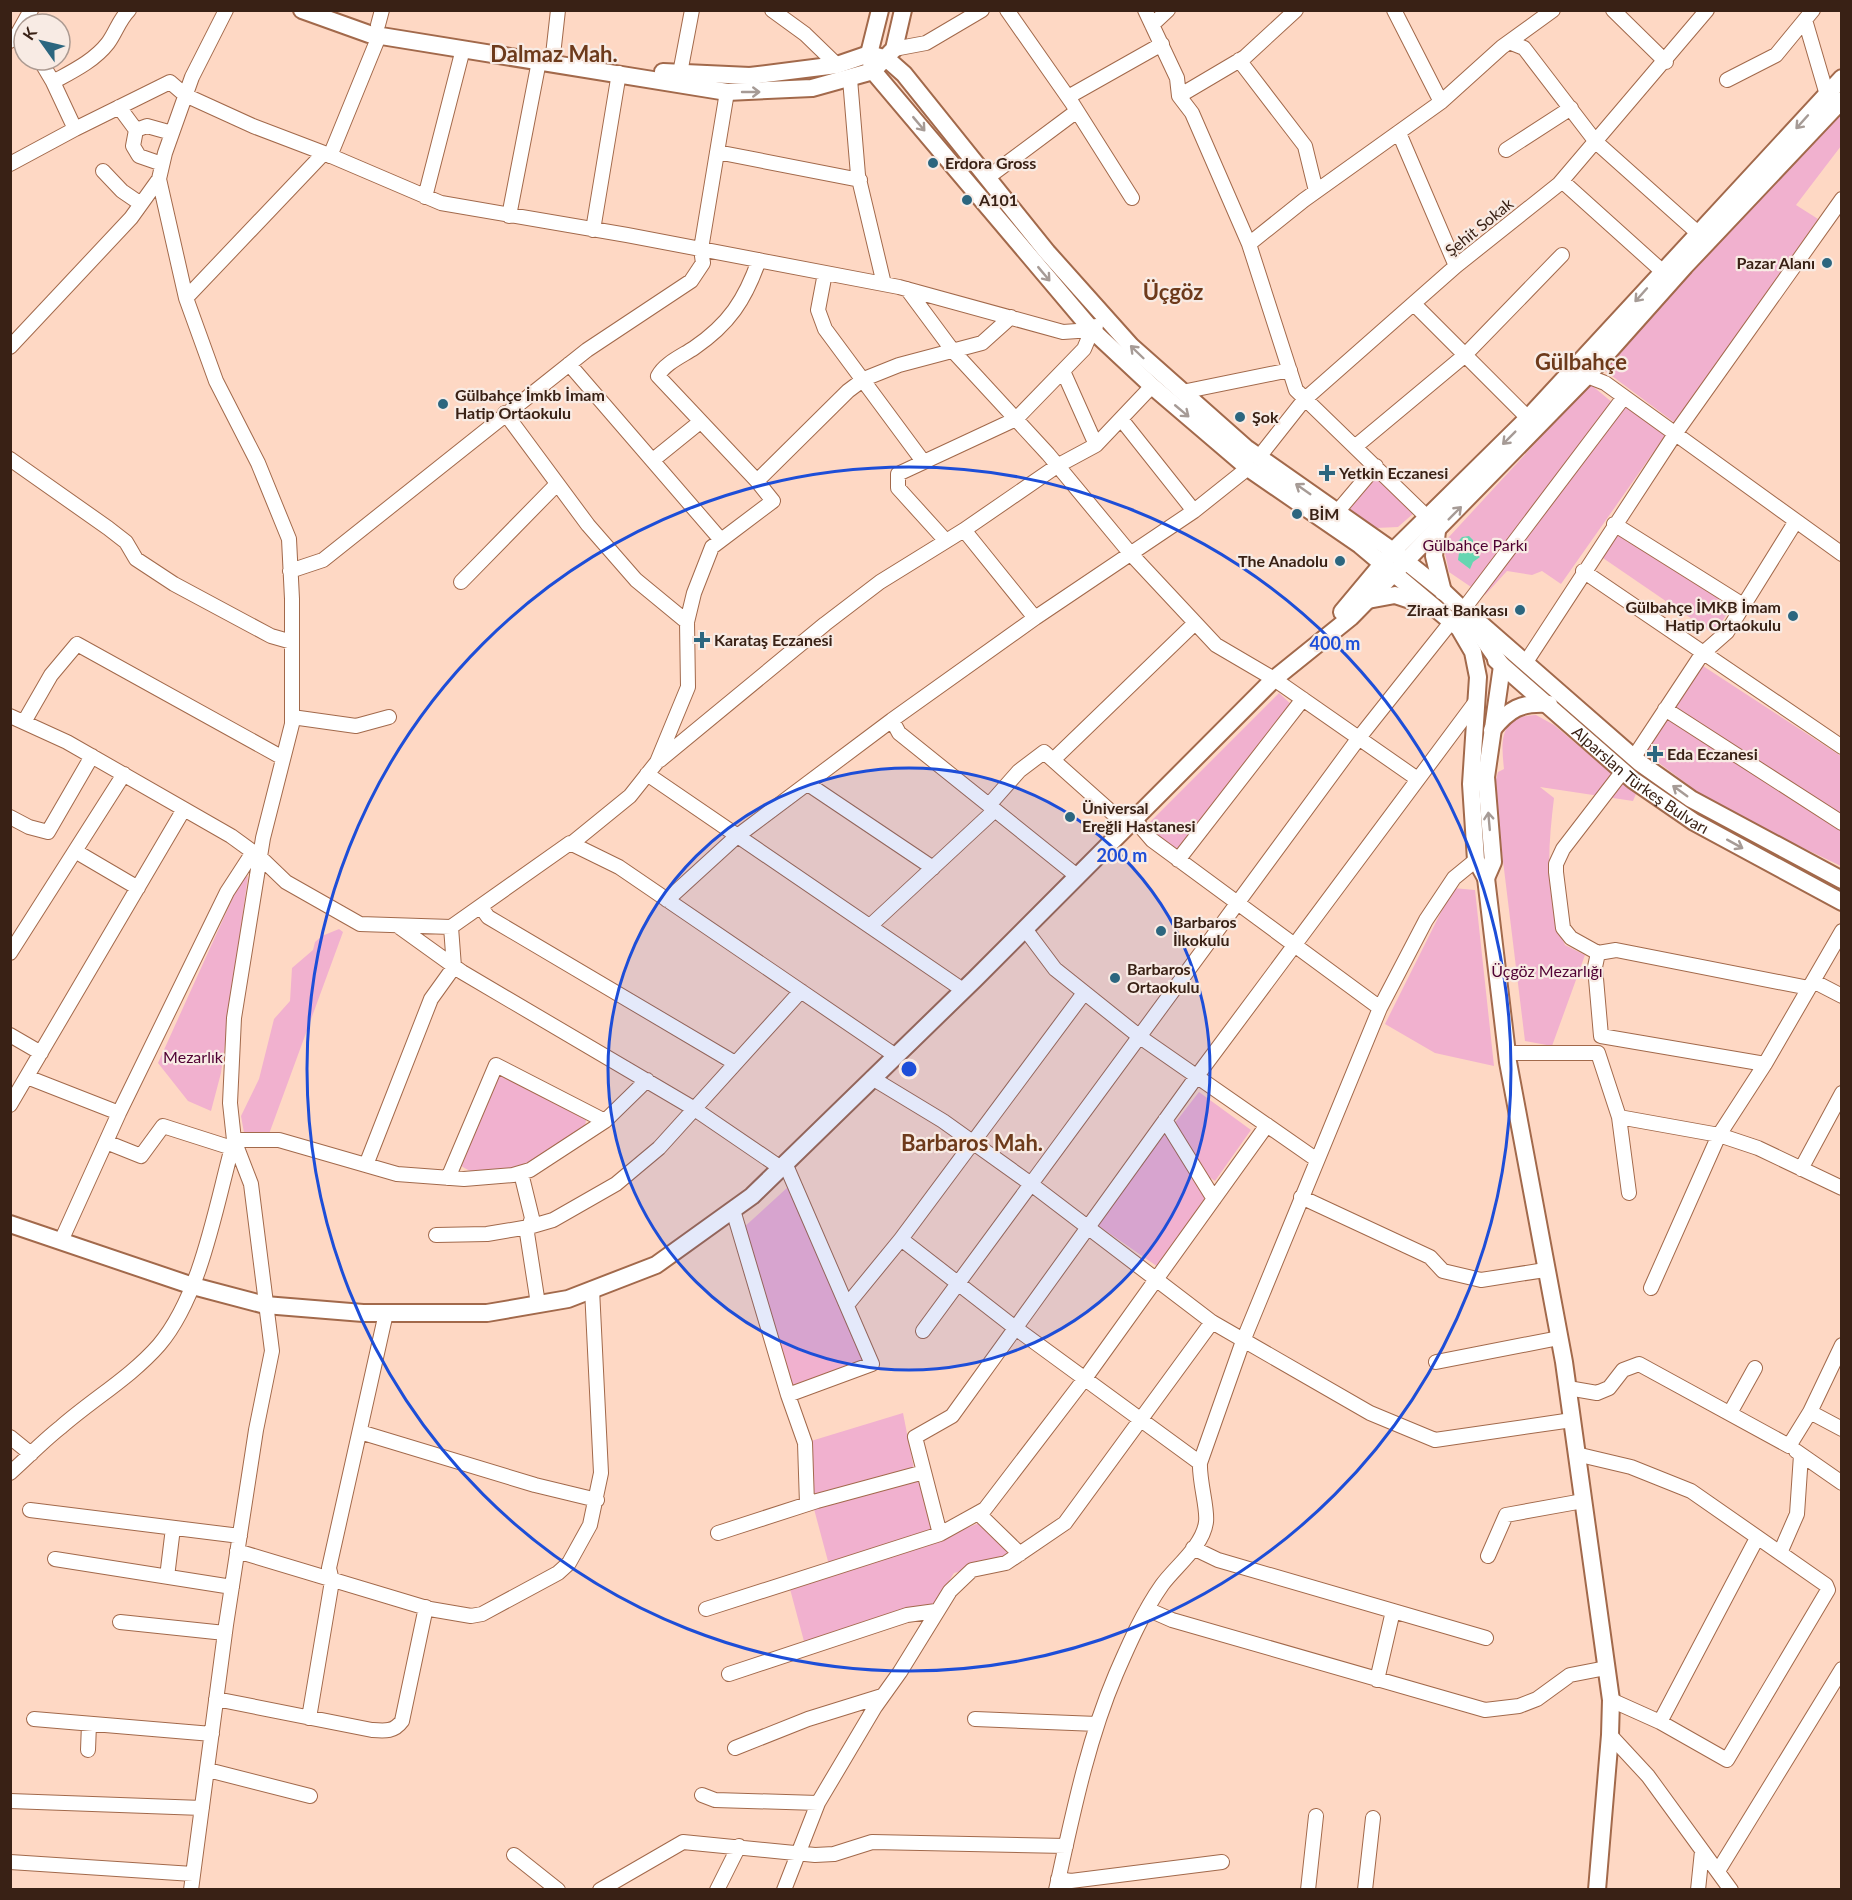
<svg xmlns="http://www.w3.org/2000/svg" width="1852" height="1900" viewBox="0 0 1852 1900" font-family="Lato,sans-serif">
<rect width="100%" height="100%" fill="#fed8c4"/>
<!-- green -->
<path fill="#f1b1cf" d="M1841,110V146L1796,205L1818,219L1675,423L1600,367Z
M1590,384L1613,403L1474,589L1449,572L1445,553L1448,538Z
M1624,403L1667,433L1561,584L1542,571L1532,575L1507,571L1485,595L1483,589Z
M1374,472L1414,513L1398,527L1376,528L1346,507Z
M1617,532L1732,606L1714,634L1600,556Z
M1703,666L1841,756V818L1674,706Z
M1279,693L1292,705L1177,854L1152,833L1149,823Z
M1536,715L1554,725L1636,794L1633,801L1540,787L1554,798C1548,847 1544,899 1565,945L1585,955L1552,1046L1525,1041L1494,787L1498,772L1504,769C1501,741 1499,716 1536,715Z
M1667,717L1841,830V866L1719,808L1643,751Z
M248,876L221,1073L211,1111L188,1101L158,1063L230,904L241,879Z
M1453,888L1475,890L1494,1066L1435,1053L1385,1024Z
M339,929L343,932L269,1134L244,1133L241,1116L259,1079L274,1019L290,1001L292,968L313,950L315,942L322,936Z
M498,1072L586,1120L585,1128C554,1147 492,1195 458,1163Z
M1199,1092L1251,1130L1215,1181L1209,1177L1174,1124Z
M1166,1133L1207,1195L1158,1267L1096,1224Z
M788,1187L864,1361L794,1388L786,1381L742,1229Z
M903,1413L914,1469L809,1499L811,1441Z
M920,1478L933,1531L829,1565L814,1509Z
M979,1523L1009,1553L1007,1559L954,1573L933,1607L805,1645L790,1589L937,1540Z"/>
<!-- water -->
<path fill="#66d6b1" d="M1469,536L1473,540V551L1480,557L1473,562L1470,569L1458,560L1459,553L1455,545L1462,537Z"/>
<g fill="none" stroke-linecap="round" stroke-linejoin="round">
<defs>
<path id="minor" d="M772,10L805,34L837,65
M1007,10L1072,103L1132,198
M1145,10L1177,78L1179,96L1192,113L1249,244L1296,390L1428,518
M1394,10L1441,102
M1613,10L1666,62
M1805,20L1827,95
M378,25L382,10
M1152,25L1168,10
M10,41L17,35L31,10
M1509,42L1524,48L1596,142L1699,234
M894,49L926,43L982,10
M553,55L558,10
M40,60L53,82L75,129
M1239,60L1305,146L1316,191
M680,73L692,10
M850,79L858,175L884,284
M1727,80L1776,55L1813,10
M53,82C73,71 94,61 108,43C116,32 119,20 129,10
M1179,96L1245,57L1296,10
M1068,97L1162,44
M119,107L136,130
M1399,133L1456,266
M1506,150L1571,108
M717,152L860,180
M330,156L379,36
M10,164L75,129L170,82L185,95L253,126L324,153L441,203L627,235L899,287L1063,332L1092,330L1096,326
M162,164L139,156L133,146L136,130L147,126L172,133
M103,171L122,191L141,204
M987,178L1077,111
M1562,181L1662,271
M425,197L463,49
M509,216L539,61
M593,230L619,73
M1249,244L1304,200L1441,102L1502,47L1553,10
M825,273L818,310L825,329L922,460
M907,289L953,351L1048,454L1130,553L1216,645L1274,679L1416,778
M186,298L324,153
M1414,304L1528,418
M10,347L131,218L159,179
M569,364L721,540
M1063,371L1096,445
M1587,376L1605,383L1842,554
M1182,392L1290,370
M505,413L588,525L636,580L687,622
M1121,419L1194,511
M1356,446L1464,356L1562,255
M1259,457L1304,400L1456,266L1559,184L1707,10
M10,459L108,528L126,542L136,559L174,584L271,636L292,642
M653,460L700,422
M757,481L658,376C665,363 682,356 694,348C729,324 745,300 759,260
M1337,512L1376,466
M1614,524L1743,605
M946,541L898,488V474L1016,419L1084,349L1092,330
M290,571L323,560L587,350L691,281L703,263L701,249L727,92
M1583,571L1842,747
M461,582L557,484
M1463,610L1624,397
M1035,618L964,530L1057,466L1096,445L1152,386
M1526,662L1675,434L1842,199
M1665,709L1842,823
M10,716L67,742L231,836L260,857L286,882L360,924L451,927L570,843L619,867L896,1056
M292,717L356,726L389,717
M892,720L899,733L1077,876
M24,722L51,675L77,644L283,758
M1634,757L1702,654L1727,632L1796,521
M660,760L825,624L880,582L964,530
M1053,760L1195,623
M647,774L963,990
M808,784L933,868
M989,805L1019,771L1044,752L1127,826
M10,817L29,827L48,832L92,756
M1134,819L1152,840L1380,1008
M571,844L630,796L657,762L688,687L687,622L694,593L712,547L773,501L757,481L848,391L864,379L899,365L982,343L1011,317
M75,851L138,888
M1178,860L1303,699
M667,900L736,837L892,720L1035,618L1194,511L1248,468
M481,907L488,917L735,1063
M398,926L462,972L693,1108L781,1168
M870,926L995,810
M1025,929L1055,969L1140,1037L1317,1160
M10,953L124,774
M1598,953L1571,938L1563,928L1556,872V864L1563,849L1623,771
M1813,981L1842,996
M1084,993L901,1239L1014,1327L1200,1463
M10,1035L41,1053
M1507,1053H1598L1619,1117L1719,1135L1758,1148L1842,1188
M1765,1064L1601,1036L1595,967L1598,953L1616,950L1809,988
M27,1077L119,1113
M872,1078L943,1121L1031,1184L1212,1322L1370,1413L1435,1440L1572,1420
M10,1105L184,809
M1619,1117L1629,1193
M1165,1120L1214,1199
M106,1142L141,1156L163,1126L232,1148
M366,1165L431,999L454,967L451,927
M1801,1169L1842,1093
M521,1173L532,1218L527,1233L538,1304
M448,1178L496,1065L605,1121
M1301,1197L1430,1257L1443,1271L1481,1280L1545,1270
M733,1210L788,1395L872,1364L785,1163
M436,1235L487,1234L529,1227L553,1220L616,1184L659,1148L801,991
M61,1241L119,1113L227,892L253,852
M1651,1288L1719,1135L1765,1064L1842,931
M847,1305L901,1239
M923,1331L1358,739L1451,622
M1436,1362L1559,1338
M1568,1388L1597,1393L1609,1388L1623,1370L1639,1364L1789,1446L1810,1412L1842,1429
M788,1395L805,1443L807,1504
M1810,1412L1842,1345
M1730,1413L1755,1368
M360,1432L535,1485L597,1500
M10,1437L31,1454
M1796,1451L1842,1483
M1576,1454L1631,1467L1691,1491L1826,1585L1828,1590L1727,1760L1660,1722L1611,1700
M10,1473C27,1458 43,1441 61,1427C93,1399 131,1377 159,1345C202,1294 216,1204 234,1140H279L397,1174L464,1179L513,1175L530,1170L605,1121L647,1080
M30,1510L240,1536
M978,1513L1020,1554
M718,1533L817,1501L924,1472
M940,1534L915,1437L952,1416L1197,1076L1477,700
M1193,1548L1218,1560L1486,1638
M237,1551L430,1609L471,1616L482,1614L558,1573L569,1563L590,1525L601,1473L592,1289
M1780,1553L1797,1514L1801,1455
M1488,1556L1506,1515L1583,1501
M55,1559L232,1587
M167,1577L173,1528
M706,1609L940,1534L985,1509L1086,1377L1267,1125
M1147,1609L1172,1620L1485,1710L1519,1706L1537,1699L1570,1675L1606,1668
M120,1622L225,1633
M729,1674L907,1615L936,1611
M1377,1680L1393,1611
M216,1699L372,1730C385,1731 394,1732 402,1721L426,1607
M309,1718L332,1581L329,1568L386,1313
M34,1719L212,1734
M975,1719L1097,1724
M1660,1722L1757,1538
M1610,1735L1648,1776L1731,1890
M735,1748L808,1719L882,1696
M88,1750L89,1724
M208,1770L310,1796
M702,1795L715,1800L818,1803
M10,1801L202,1808
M514,1855L558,1890
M10,1862L193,1874
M1718,1871L1842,1669
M1058,1879L1071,1881L1222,1862
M191,1890L226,1625L256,1430L272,1351L251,1184L234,1140L230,1103L234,1018L263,838L292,724V599L289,539L258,463L216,381L186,298L159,179L165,153L192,77L226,10
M600,1890L683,1842L815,1855L834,1854L872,1842L1066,1846
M717,1890L739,1846
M784,1890L818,1803L875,1707L900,1672L950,1591L972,1570L1006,1563L1065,1523L1212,1322
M1056,1890C1072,1818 1087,1742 1116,1674C1129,1644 1143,1612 1162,1585C1176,1566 1203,1546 1206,1522C1208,1509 1199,1481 1200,1463L1243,1341L1380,1008L1426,920L1454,878L1476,860
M1308,1890L1316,1816
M1365,1890L1373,1818
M1698,1890L1702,1851"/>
<g id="major">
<path d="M302,10L369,34L727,92L812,88L873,71L1092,330L1152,386L1248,468L1360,545L1459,628L1473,652L1478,677L1471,784L1476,860L1486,878L1508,1062L1564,1362L1611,1700L1610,1735L1597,1890"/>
<path d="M880,10L869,54L873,71L894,49L903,10"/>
<path d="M663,72L750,76L837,65L869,54L887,59L904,74L1047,252L1131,346L1246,448L1393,551L1444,592L1463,610L1502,666L1486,777L1493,862L1486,878"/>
<path d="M1437,531L1434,556L1443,592"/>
<path d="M1368,600L1395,595L1425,605"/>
<path d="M1342,612L1393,551L1528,418L1842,78"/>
<path d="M1482,625L1640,763L1691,799L1842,880"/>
<path id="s1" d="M1496,660L1633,780L1694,822L1842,902"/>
<path d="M1492,730C1509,709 1521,702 1549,704"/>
<path d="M10,1224L193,1286L265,1305L363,1313H487L568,1299L656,1265L752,1196L975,979L1274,679L1351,617L1587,376L1685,266L1842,100"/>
</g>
</defs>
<!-- minor casing -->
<use href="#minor" stroke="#a2694b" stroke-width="16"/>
<!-- major casing -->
<use href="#major" stroke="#a2694b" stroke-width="20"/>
<!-- minor -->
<use href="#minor" stroke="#fff" stroke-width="14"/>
<!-- major -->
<use href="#major" stroke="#fff" stroke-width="16"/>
</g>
<!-- one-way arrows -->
<defs><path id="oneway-shaft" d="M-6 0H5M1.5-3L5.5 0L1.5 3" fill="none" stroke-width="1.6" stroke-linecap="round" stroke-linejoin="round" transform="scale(1.5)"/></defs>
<g stroke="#a69b96">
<use href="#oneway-shaft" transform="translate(751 92)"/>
<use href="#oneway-shaft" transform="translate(1802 122) rotate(132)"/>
<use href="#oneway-shaft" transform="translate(919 124) rotate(50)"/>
<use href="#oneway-shaft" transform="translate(1044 274) rotate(50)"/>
<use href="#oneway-shaft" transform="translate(1641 295) rotate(132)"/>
<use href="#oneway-shaft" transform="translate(1137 352) rotate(-136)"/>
<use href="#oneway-shaft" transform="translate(1182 411) rotate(40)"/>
<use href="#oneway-shaft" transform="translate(1509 438) rotate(135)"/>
<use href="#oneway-shaft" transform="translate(1303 489) rotate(-145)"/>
<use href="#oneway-shaft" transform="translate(1455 513) rotate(-45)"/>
<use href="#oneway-shaft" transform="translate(1680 791) rotate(-144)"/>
<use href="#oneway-shaft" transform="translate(1489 821) rotate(-95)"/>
<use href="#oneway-shaft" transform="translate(1735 844) rotate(29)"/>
</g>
<!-- distance rings -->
<circle cx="909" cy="1069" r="301" fill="#1d4ed8" fill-opacity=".12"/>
<g fill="none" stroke="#1d4ed8" stroke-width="3">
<circle cx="909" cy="1069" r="301"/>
<circle cx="909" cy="1069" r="602"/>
</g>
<!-- markers -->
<g fill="#2c667f" stroke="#f8ebe4" stroke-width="2">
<circle cx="933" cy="163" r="6"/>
<circle cx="967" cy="200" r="6"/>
<circle cx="1827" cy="263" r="6"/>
<circle cx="443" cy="404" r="6"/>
<circle cx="1240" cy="417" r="6"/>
<path d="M1324 464h6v6h6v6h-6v6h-6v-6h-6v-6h6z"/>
<circle cx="1297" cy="514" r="6"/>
<circle cx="1340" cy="561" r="6"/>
<circle cx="1520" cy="610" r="6"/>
<circle cx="1793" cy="616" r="6"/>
<path d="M699 631h6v6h6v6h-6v6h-6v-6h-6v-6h6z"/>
<path d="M1652 745h6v6h6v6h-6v6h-6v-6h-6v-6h6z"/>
<circle cx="1070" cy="817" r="6"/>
<circle cx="1161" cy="931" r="6"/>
<circle cx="1115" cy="978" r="6"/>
</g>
<g text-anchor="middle" stroke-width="4.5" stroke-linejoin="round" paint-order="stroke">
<!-- poi labels -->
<g font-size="16" font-weight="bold" fill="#392115" stroke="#f8ebe4" text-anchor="start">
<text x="945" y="169">Erdora Gross</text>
<text x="979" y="206">A101</text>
<text x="1815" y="269" text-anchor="end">Pazar Alanı</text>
<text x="455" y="401">Gülbahçe İmkb İmam<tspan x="455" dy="18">Hatip Ortaokulu</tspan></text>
<text x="1252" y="423">Şok</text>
<text x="1339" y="479">Yetkin Eczanesi</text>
<text x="1309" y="520">BİM</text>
<text x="1328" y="567" text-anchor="end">The Anadolu</text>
<text x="1781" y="613" text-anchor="end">Gülbahçe İMKB İmam<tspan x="1781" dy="18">Hatip Ortaokulu</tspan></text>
<text x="1508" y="616" text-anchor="end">Ziraat Bankası</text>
<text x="714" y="646">Karataş Eczanesi</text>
<text x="1667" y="760">Eda Eczanesi</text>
<text x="1082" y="814">Üniversal<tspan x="1082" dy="18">Ereğli Hastanesi</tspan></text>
<text x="1173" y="928">Barbaros<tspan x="1173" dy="18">İlkokulu</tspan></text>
<text x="1127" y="975">Barbaros<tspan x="1127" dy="18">Ortaokulu</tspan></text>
</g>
<!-- street labels -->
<g font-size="16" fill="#392115" stroke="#f8ebe4">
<text transform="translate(1479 227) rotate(-39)" y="6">Şehit Sokak</text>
<text dy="6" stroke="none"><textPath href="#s1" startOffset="188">Alparslan Türkeş Bulvarı</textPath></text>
</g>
<!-- park labels -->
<g font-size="16" fill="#4f0133" stroke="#f8ebe4">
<text x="1475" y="551">Gülbahçe Parkı</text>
<text x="1547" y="977">Üçgöz Mezarlığı</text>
<text x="193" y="1063">Mezarlık</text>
</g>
<!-- district labels -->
<g font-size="22" font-weight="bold" fill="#6d3a1b" stroke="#f8ebe4">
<text x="554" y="62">Dalmaz Mah.</text>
<text x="1173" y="300">Üçgöz</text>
<text x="1581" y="370">Gülbahçe</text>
<text x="972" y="1151">Barbaros Mah.</text>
</g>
</g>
<circle cx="909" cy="1069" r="9" fill="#1d4ed8" stroke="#f8ebe4" stroke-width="3"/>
<g font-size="18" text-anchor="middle" font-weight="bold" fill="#1d4ed8" stroke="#f8ebe4" stroke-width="4.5" stroke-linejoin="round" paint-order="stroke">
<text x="1335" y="650">400 m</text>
<text x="1122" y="862">200 m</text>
</g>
<!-- border -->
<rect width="1852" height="1900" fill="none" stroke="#392115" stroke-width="24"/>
<!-- north arrow -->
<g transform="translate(42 42) rotate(304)"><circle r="28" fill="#f8ebe4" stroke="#ac9a91" stroke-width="1.5"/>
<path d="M0-4.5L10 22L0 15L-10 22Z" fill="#2c667f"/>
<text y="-9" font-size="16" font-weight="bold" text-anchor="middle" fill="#392115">K</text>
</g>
</svg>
